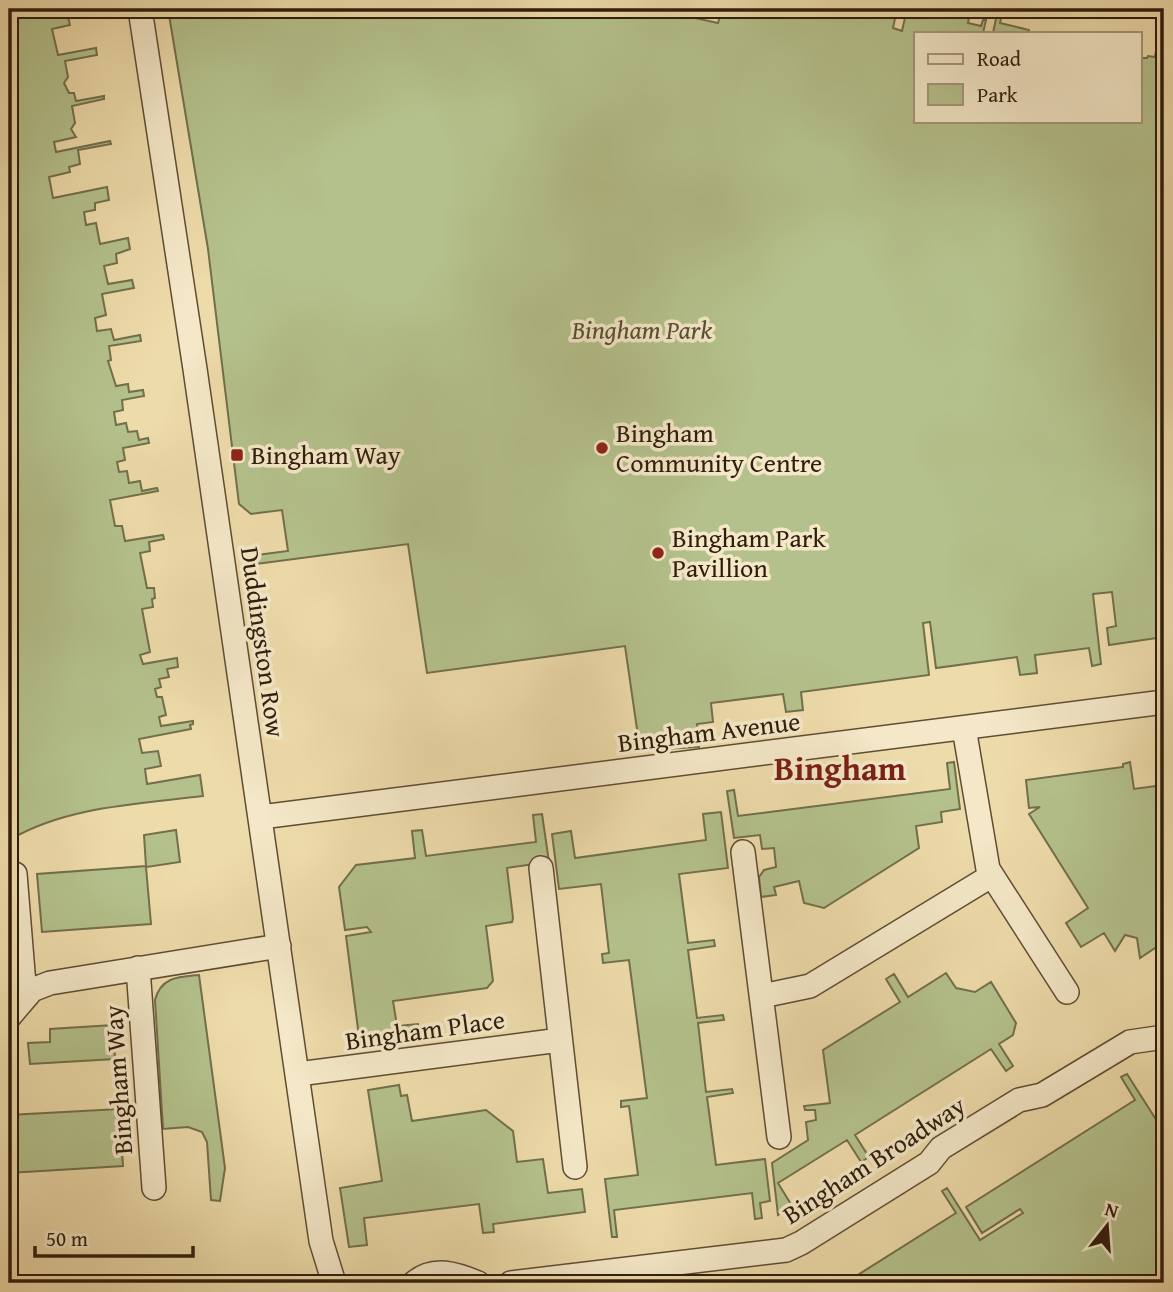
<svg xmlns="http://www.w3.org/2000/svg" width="1173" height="1292" viewBox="0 0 1173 1292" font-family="'Gentium Book Plus',serif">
<rect width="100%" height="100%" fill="#eedbaa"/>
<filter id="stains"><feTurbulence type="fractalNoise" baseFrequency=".00286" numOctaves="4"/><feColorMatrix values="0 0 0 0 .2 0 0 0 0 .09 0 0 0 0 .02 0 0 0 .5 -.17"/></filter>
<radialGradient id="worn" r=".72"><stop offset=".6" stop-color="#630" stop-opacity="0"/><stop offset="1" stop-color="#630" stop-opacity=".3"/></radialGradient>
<!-- green -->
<path fill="#b4c18c" stroke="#726f4c" stroke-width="2" d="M9,9H78L67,13L70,25L52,29L58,55L96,48L97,55L65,61L68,77L64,83L69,93H74L76,101L104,96V99L72,106L75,123L71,129L76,137L54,142L56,152L110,141L111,144L78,150L80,164L69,167L70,172L49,177L53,198L107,187L109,200L95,203V210L84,212L86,225L96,223L100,244L128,238L130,249L116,254L117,263L104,266L108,284L132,280L134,288L102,294L106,315L95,318L97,331L111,329L114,340L140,335L141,341L109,346L111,360L108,361L116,386L128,384L129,392L143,390L144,396L122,400L123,410L114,412L116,425L126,423L128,432L137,431L139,440L148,438L149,443L123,448L125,460L117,462L119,472L127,471L129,483L140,481L142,491L157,488L158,491L110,500L115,526H122L125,541L163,535L164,539L149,542L150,551L140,553L147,588H154L155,598L152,599L153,607L142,609L150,652L140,655L143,664L177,658L178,667L167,669L169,677L159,679L161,687L155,689L157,697H162L166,715L159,717L161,726L193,721V724L190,725L191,729L139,739L142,753L158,751L161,766L145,769L147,784L200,775L203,796C138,804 67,806 9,840Z
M168,9H651L667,12L668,9H696L695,18L718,23L721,12L708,9H897L893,28L902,31L907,9L943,11L957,9L956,14L969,17L968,23L981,26L983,20H986L983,33H916V121H1140V58H1147L1148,56L1155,57L1156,51L1161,52L1164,36V637L1109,645L1107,628L1116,626L1112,592L1093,594L1101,664L1092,666L1089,648L1035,655L1037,673L1020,675L1017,657L936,668L930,622L923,623L929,675L801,692L803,710L786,712L783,694L711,703L713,722L697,724L699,747L640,750L625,646L427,673L408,544L248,565L257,555L288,551L282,510L251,514L239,504L208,249Z
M998,9H1003L1000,23L1029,30V33H993Z
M954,762L960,809L941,812L942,822L916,826L919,848L824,908L804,903L799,881L774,887L776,895L761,897L759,877L764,870L776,867L774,848L762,849L760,835L734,838L727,791L734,790L738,816L950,789L947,763Z
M1130,762L1134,789L1164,785V942L1140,958L1137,938L1125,935L1115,951L1104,933L1081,947L1066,923L1088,908L1029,814L1040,807L1029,808L1026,780L1123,767V764Z
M721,812L728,868L679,874L688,943L714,940L715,946L688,950L697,1018L723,1015L724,1020L698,1023L706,1092L732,1089L733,1093L707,1097L716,1165L765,1159L770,1201L760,1203L762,1218L755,1219L752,1193L614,1210L617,1237H612L605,1179L638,1175L629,1106L621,1107V1101L647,1098L629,960L603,963L602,954L609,953L601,884L559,889L552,834L571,831L575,858L706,840L703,814Z
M542,814L549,862L507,868L513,918L512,922L486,926L493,981L487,988L393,1001L397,1026L418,1024L420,1038L393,1042L392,1033L359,1037L346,936L371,932L367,927L345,930L339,887L356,865L415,858L412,831L422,830L426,856L536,842L533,815Z
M176,830L180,862L146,867L151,924L42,932L37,874L146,866L144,835Z
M946,973L956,988L975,992L991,982L1016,1023L1013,1035L999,1044L1013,1066L1006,1071L991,1049L855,1135L869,1157L861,1162L847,1140L778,1183L792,1206L778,1215L772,1163L808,1140L806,1122L816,1120L815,1110H805L804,1106L830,1103L823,1050L900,1002L886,979L894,974L908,997Z
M199,975L225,1168L220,1201L211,1200L207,1142L202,1132L188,1127L163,1129L155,1000C161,977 178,977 199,975Z
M113,1025L115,1059L30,1064L28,1043L50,1042V1029Z
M1127,1074L1164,1132V1283H845L956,1213L942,1191L947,1188L980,1240L1023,1213L1020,1209L982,1233L966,1207L1135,1100L1121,1077Z
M399,1085L401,1096L407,1095L412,1121L486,1110L513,1131L517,1162L543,1159L548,1193L582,1189L585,1212L493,1224L494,1232L483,1233L479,1204L364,1218L367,1245L349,1247L340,1188L382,1181L368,1090Z
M119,1109L123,1166L9,1173V1115Z"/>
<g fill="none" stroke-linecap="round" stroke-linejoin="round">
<defs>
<path id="street" d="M140,9L195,369L321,1241L334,1283
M964,728L988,869L1067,992
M261,817L1164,702
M743,852L779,1137
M541,868L575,1167
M15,874L25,997
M138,968L154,1188
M762,996L810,986L991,876
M9,1017L32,990L50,983L279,946
M298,1074L560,1040
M414,1283C434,1266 456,1274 478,1283
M511,1283L786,1250L801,1243L929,1163L941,1148L1019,1100L1042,1095L1130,1042L1164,1037"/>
</defs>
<!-- street casing -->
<use href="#street" stroke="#5f4c34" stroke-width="26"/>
<!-- street -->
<use href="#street" stroke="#f4e8c8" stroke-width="23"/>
</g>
<!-- markers -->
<g fill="#8f2418" stroke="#f4e8c8" stroke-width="2.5">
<circle cx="602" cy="448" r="7"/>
<rect x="230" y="448" width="14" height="14" rx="3.5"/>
<circle cx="658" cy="553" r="7"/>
</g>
<g text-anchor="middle" stroke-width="7" stroke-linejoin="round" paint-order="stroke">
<!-- park labels -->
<g font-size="26" font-style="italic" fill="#574e32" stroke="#f4e8c8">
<text x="642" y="339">Bingham Park</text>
</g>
<!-- poi labels -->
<g font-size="26" fill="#2f1d0c" stroke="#f4e8c8" text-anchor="start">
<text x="616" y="442">Bingham<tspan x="616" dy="30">Community Centre</tspan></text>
<text x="251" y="464">Bingham Way</text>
<text x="672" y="547">Bingham Park<tspan x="672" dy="30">Pavillion</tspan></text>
</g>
<!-- street labels -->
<g font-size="26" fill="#2f1d0c" stroke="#f4e8c8">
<text transform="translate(263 642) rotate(82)" y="9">Duddingston Row</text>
<text transform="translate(709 732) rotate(-7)" y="9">Bingham Avenue</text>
<text transform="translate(425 1030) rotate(-8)" y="9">Bingham Place</text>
<text transform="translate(118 1080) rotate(-94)" y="9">Bingham Way</text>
<text transform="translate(874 1160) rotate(-33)" y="9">Bingham Broadway</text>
</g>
<!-- district labels -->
<g font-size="33" font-weight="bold" fill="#7a1f14" stroke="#f4e8c8">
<text x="840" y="780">Bingham</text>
</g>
</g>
<!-- margin -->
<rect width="1173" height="1292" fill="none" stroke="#eedbaa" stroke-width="35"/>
<rect x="10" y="10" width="1152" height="1271" fill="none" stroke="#2f1d0c" stroke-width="3.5"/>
<rect x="18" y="18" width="1138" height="1257" fill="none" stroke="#2f1d0c" stroke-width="2"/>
<!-- legend -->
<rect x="914" y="32" width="228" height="91" fill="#f4e8c8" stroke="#a5977d" stroke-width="2"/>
<rect x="928" y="54" width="35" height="10" fill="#f4e8c8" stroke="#a5977d" stroke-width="2"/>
<text x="977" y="66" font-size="21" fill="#2f1d0c">Road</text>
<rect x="928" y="84" width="35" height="21" fill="#b4c18c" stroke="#a5977d" stroke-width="2"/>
<text x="977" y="102" font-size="21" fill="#2f1d0c">Park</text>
<!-- north arrow -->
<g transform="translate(1107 1226) rotate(17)" stroke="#f4e8c8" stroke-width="5" paint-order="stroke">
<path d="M0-5L12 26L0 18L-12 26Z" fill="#2f1d0c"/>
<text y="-10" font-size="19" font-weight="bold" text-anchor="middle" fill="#2f1d0c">N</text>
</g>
<!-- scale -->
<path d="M35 1246v10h158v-10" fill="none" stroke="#2f1d0c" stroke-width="3.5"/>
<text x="46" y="1246" font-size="21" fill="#2f1d0c" stroke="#f4e8c8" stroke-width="5" paint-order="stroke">50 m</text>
<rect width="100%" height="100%" filter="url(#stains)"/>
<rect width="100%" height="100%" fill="url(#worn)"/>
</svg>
